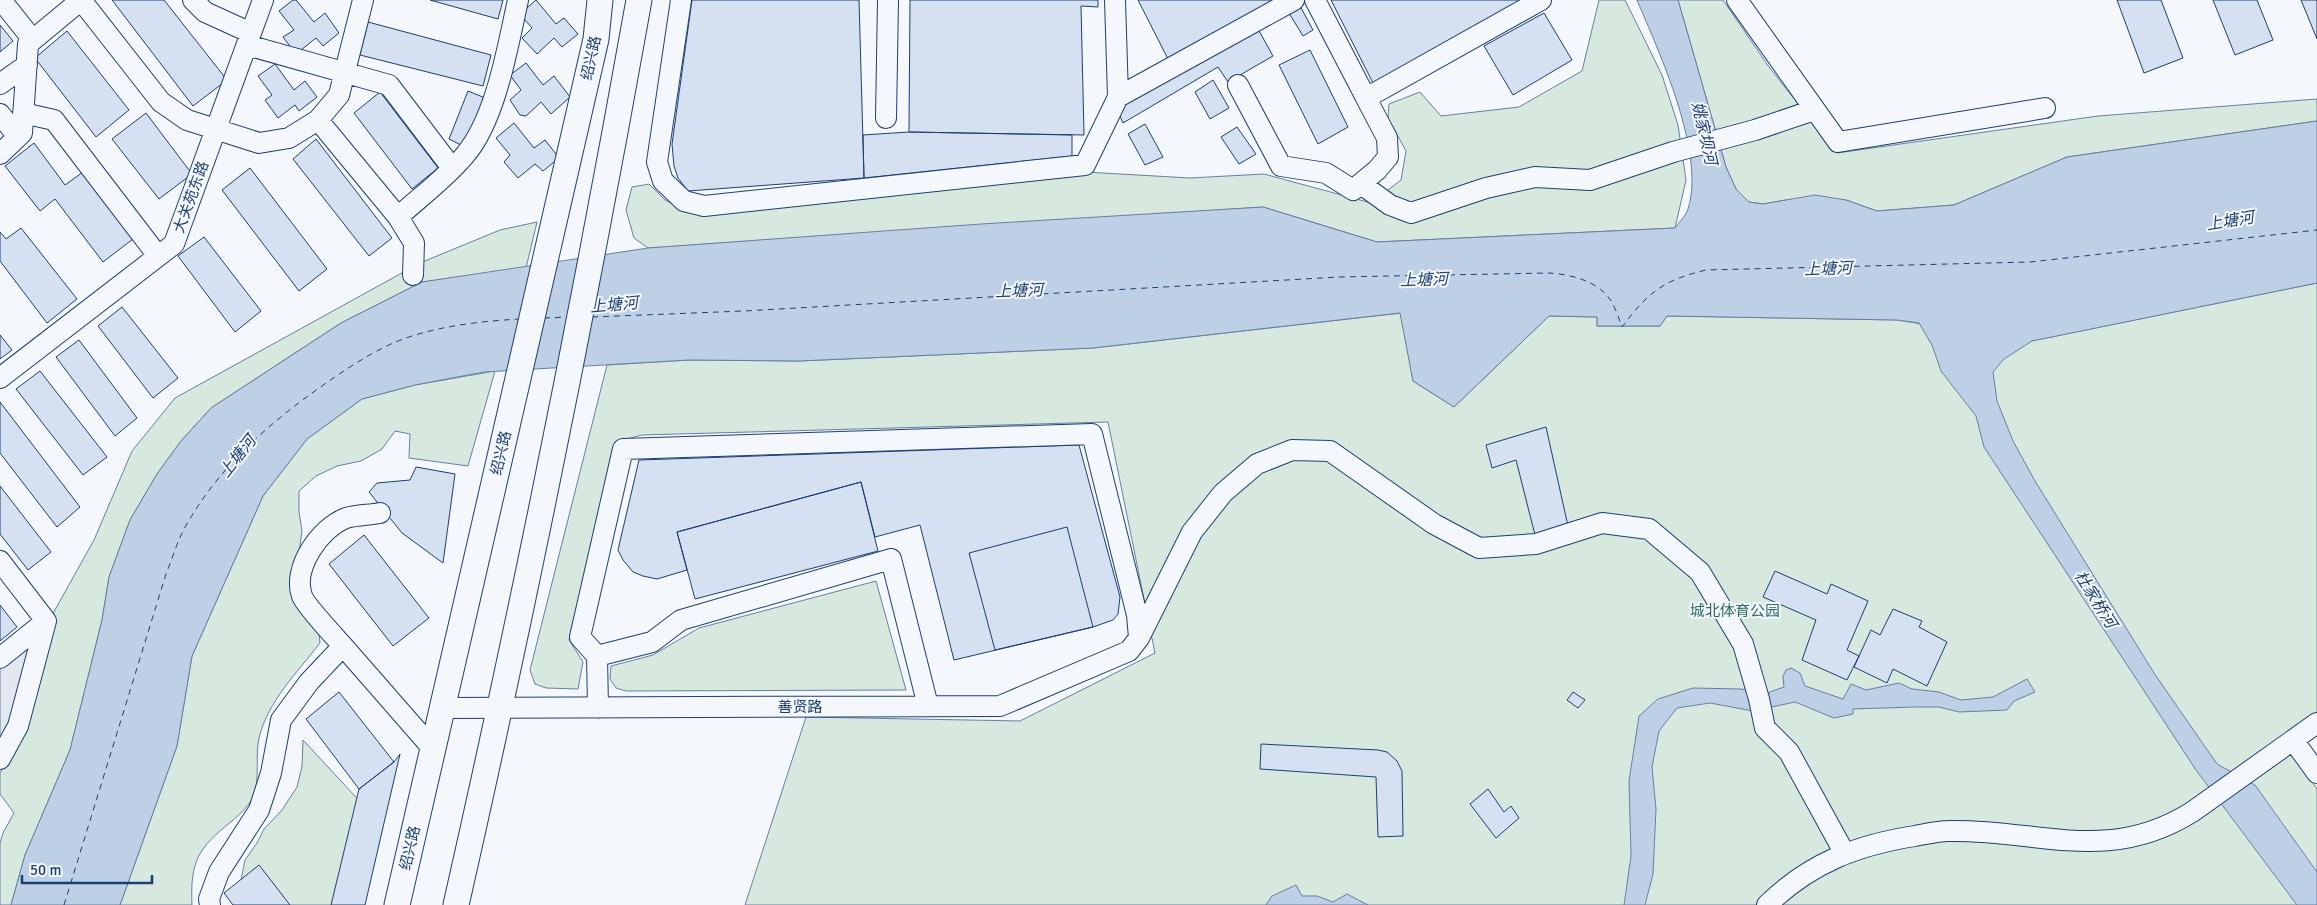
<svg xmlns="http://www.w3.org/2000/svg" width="2317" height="905" viewBox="0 0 2317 905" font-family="Signika,'Noto Sans SC',sans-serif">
<rect width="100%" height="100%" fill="#f4f7fb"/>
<!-- green -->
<path fill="#d7e8df" stroke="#687fa3" d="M1599,0H1625L1662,75L1678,125L1686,180L1675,228L1377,242L1263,207L648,248L634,238L626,210L632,187L649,184L665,200L691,213L1085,172L1190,178L1264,174L1371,203L1401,180L1406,151L1388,118L1389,104L1420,92L1441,116L1519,107L1582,71Z
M1678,0H1723L1769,67L1837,153L2098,116L2317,99V121L2067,157L1954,205L1877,211L1846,200H1786L1763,204L1749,202L1736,189L1726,167Z
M537,222L526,268L422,282L341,323L211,408L181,441L157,474L130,520L109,577L102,620L70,750L25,855L11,905H0V843L3,833L14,813L0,794V773L30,720L51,617L94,540L132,451L175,398L420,263L500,230Z
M2317,283V729L2283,740L2317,789V905H745L806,717L1020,721L1155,653L1108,422L642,435L615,442L569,640L583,662L578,689L546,688L535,684L530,670L607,365L689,360L799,361L1093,348L1401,313L1413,381L1454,407L1549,316L1597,317V326H1660L1667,316L1897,320L2031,341Z
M495,371L468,466L409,458L410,434L395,431L382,449L361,461L337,466L316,476L299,491V512L302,531L293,596L318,625L320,643C297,673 268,701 259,738C255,756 260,777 254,795C251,804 239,815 232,821C198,848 190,861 192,905H120L177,746L192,656L263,496L307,439L362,399L415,385Z
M876,581L906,690L626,691L616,688L610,679L611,666L653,655L699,628Z
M303,740L366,808L344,905H236L245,860L257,843L264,829L282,810L297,787L302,766Z"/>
<!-- parking -->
<path fill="#e3e8f0" stroke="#687fa3" d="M36,643L0,751V663Z"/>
<!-- water -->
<path fill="#bed0e5" stroke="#687fa3" d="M1637,0H1678L1726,167L1736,189L1749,202L1763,204L1815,195L1846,200L1877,211L1954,205L2067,157L2317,121V283L2032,341L2004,359L1993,372L1997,401L2013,441L2035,481L2154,673L2217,764L2255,785L2317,872V905H2297L2196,770L1984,447L1976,416L1941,371L1932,345L1919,323L1897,320L1667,316L1660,326H1597V317L1549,316L1454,407L1413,381L1400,313L1093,348L799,361L689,360L484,372L415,385L362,399L307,439L263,496L192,656L177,746L120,905H11L25,855L70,750L102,620L109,577L130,520L157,474L181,441L211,408L341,323L422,282L648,248L981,224L1263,207L1377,242L1675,228C1679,222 1686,216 1688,209C1706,153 1659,52 1637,0Z
M1791,668L1800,673L1805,686L1843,699L1851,684L1866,690L1899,683L1912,689L1939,692L1961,700L1993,697L2027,679L2035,692L2014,701L2007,710L1959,712L1939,707H1915L1853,709V714L1834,718L1795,702L1753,711L1710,703L1677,708L1659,731L1652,767L1656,809L1653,874L1645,905H1624L1631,856L1629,781L1639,716L1658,699L1693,688L1741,689L1767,693L1784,687L1783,676L1786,670Z
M1296,885L1302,896H1317L1333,902L1347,894L1368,905H1266L1272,896Z"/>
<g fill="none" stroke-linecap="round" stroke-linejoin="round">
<!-- ferry -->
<path stroke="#1d3f73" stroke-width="1" stroke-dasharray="6 5" stroke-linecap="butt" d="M592,317L744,311L1339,277L1548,273C1570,274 1599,281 1611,301C1616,309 1619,319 1622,327C1648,292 1664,280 1706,270L2030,262L2317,230
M544,318L568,317
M64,905L166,574C173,557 178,538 188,522C223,462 275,418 332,379C357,362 383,345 412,336C447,325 484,321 520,319"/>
</g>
<!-- building -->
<path fill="#d5e0f0" stroke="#1d3f73" d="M112,0H164L227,80L193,106Z
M293,0H296L314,22L325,13L339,33L323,46L316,38L296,54L283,37L294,30L279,11Z
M430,0H503L498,19Z
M536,0L556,24L564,18L578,34L562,47L554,38L537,54L522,38L532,28L520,14Z
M692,0H859L864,178L688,191L678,178L674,166L672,144Z
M910,0H1098V7L1081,6L1084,135L909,132Z
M1138,0H1279L1169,61Z
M1331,0H1525L1373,83Z
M2117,0H2161L2183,58L2144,73Z
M2213,0H2257L2273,40L2235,55Z
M2301,0H2317V39Z
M1300,6L1313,30L1303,36L1289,13Z
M1544,13L1572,60L1513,95L1484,46Z
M368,22L491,55L483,86L360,55Z
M0,25L13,41L0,52Z
M1258,29L1273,56L1228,82L1218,67L1123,123L1119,114L1125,103Z
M67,31L129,110L96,137L35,58Z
M1310,50L1348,127L1318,144L1279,65Z
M526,63L543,85L554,76L570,97L551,114L541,102L526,116L520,115L510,100L521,90L510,75Z
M275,64L294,90L305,81L317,97L299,111L295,105L278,118L265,100L272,95L258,76Z
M1213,80L1229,108L1210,119L1195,92Z
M468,91L485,98L465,147L449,139Z
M380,92L438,168L412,189L354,113Z
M146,113L192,174L159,199L112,139Z
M514,123L534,148L545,140L559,158L543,171L535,164L518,178L504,162L510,155L496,138Z
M1145,124L1163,157L1145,165L1128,134Z
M1237,127L1256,154L1239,164L1221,137Z
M909,132L1072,135V156L864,178L863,135Z
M316,139L392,238L369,256L293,159Z
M34,143L65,185L83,172L133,239L103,262L55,199L40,211L5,166Z
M250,168L327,269L299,291L222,190Z
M21,228L77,299L47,323L0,261V232L6,239Z
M204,237L261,311L235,332L178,256Z
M122,307L178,378L153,398L98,326Z
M0,335L12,350L0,359Z
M79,340L137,418L115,436L56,357Z
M40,371L107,457L83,475L16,389Z
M0,402L80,507L57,527L0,453Z
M1546,427L1568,526L1535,535L1516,460L1492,468L1486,445Z
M1079,445L1120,597L1118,614L1113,620L1093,627L954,660L920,525L875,537L861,482L677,532L687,570L657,579L643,576L633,572L623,560L618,550L639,460Z
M416,467L455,474L443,563L402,533L369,492L377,483L410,480Z
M861,482L878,551L695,599L677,532Z
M0,486L51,552L28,570L0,534Z
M1067,527L1093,627L995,650L969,553Z
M364,535L429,618L393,646L329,564Z
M1775,571L1827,594L1831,584L1868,601L1847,650L1859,656L1847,680L1802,660L1816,620L1763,597Z
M0,605L17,627L0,641Z
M1893,609L1922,621L1919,627L1947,642L1927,686L1893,669L1887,683L1854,667L1871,630L1880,635Z
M339,692L394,762L359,789L306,719Z
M1573,692L1585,700L1578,708L1567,700Z
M1261,744L1378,750L1387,752L1397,761L1402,771L1403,836L1378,837L1376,777L1260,769Z
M400,754L365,905H331L359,789L394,762Z
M1488,789L1504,812L1511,806L1519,818L1496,838L1470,804Z
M259,865L290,905H233L224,893Z"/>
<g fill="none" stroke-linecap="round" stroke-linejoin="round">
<defs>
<path id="minor" d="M1,0L33,40
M81,0L161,102L187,120L259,143L289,138L318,120L339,95L363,0
M193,0L205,12L251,33
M681,0L657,162L663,181L684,201L704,206L1085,165L1118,97L1115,0
M1315,0L1366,98L1541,0
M1737,0L1838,142L2045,108
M247,45L389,85L452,168
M0,84L27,65
M1238,85L1281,166L1326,173L1353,190L1377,170L1388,157L1387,138L1366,98
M1118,97L1294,0
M23,113L54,120L158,256
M0,114L18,137
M886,118L888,0
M318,120L398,217L414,243L413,275
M0,154L22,133L28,44L81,0
M1361,184L1390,205L1411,213L1486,188L1535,177L1590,180L1673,152L1755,130L1814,110
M398,217C420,197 446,178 465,155C496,119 508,45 518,0
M0,378L174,244L263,0
M0,561L46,621L18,726L0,759
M343,646L433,749
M597,656L580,637L623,449L1092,434L1137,615L1139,638
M0,658L46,621
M442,708L1000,706L1129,651L1139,638L1192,532L1223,493L1257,464L1292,450L1330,451L1434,524L1479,548L1536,544L1602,523L1649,529L1700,572L1743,644L1759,699L1765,728L1789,752L1845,854
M598,708L597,656L652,642L681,620L891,559L928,706
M2293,740L2317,773
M210,905L209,899L219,872L259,810L271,773L281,720L309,682L343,646C335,637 305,605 302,596C292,568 320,528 346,518C356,515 369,515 380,513
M1767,905C1810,863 1857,845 1915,836C1926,834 1938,831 1949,831C2039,829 2107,865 2192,812L2317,723"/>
<path id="major" d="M397,905L596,39L600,0
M456,905C524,605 585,303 639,0"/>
</defs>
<!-- minor casing -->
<use href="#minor" stroke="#1d3f73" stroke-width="22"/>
<!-- major casing -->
<use href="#major" stroke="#1d3f73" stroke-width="27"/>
<!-- minor -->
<use href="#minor" stroke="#f4f7fb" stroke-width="20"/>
<!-- major -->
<use href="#major" stroke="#f4f7fb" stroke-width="25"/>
</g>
<g text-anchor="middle" stroke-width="4" stroke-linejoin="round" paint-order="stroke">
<!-- street labels -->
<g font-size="15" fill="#1d3f73" stroke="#f4f7fb">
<text transform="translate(591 58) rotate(-78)" y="5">绍兴路</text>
<text transform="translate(191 197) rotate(-70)" y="5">大关苑东路</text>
<text transform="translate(501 453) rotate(-77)" y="5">绍兴路</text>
<text x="800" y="712">善贤路</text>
<text transform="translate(410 848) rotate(-77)" y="5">绍兴路</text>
</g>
<!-- park labels -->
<g font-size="15" fill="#2c6c60" stroke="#f4f7fb">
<text x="1735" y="616">城北体育公园</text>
</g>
<!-- water labels -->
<g font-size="16" font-style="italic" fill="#1d3f73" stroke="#f4f7fb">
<text transform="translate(1705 133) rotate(77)" y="6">姚家坝河</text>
<text transform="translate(2230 220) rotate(-9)" y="6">上塘河</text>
<text transform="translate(1828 268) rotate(-2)" y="6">上塘河</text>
<text transform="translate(1424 279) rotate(-2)" y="6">上塘河</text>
<text transform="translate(1019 290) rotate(-2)" y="6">上塘河</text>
<text transform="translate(614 304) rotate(-5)" y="6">上塘河</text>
<text transform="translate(237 456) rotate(-52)" y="6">上塘河</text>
<text transform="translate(2096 599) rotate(58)" y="6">杜家桥河</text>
</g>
</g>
<!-- scale -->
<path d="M22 875v8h130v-8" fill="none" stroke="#1d3f73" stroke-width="2.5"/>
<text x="30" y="875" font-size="15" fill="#1d3f73" stroke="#f4f7fb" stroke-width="4" paint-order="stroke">50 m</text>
</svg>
